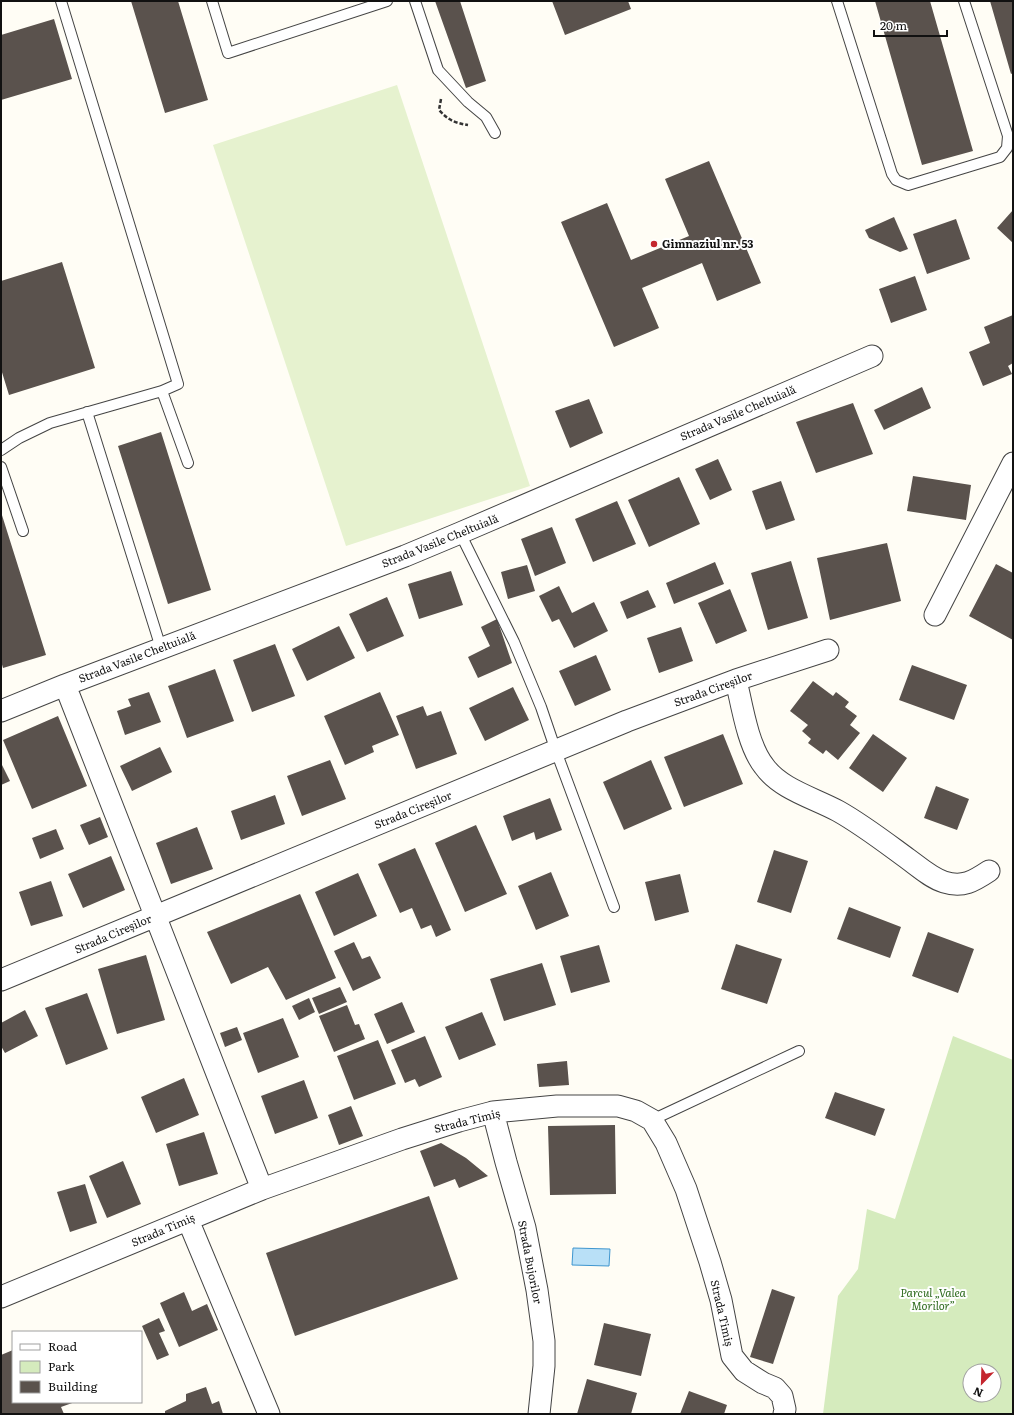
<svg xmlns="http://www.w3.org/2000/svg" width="1014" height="1415" viewBox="0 0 1014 1415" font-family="Literata,serif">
<rect width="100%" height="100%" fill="#fffdf5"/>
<!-- green -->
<path fill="#d5ebbd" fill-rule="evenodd" d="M953,1036L1013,1060V1414H823L838,1296L858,1269L867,1209L895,1219ZM970,1371H994V1395H970Z"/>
<!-- pitch -->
<path fill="#e6f2cf" d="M397,85L530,486L346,546L213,145Z"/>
<!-- water -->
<path fill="#b9e0f7" stroke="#3f96cf" d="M573,1248L610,1249L609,1266L572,1265Z"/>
<!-- building -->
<path fill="#5a524d" d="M131,1H178L208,100L165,113Z
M435,1H460L486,81L466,88Z
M552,1H628L631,9L565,35Z
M875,1H930L973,151L922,165Z
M990,1H1013V73L1011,74Z
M54,19L72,79L1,100V35Z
M709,161L761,283L717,301L702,263L642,288L659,328L614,347L561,222L607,203L631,260L689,236L665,179Z
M1013,210V243L997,228Z
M894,217L908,249L900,252L869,238L865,230Z
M956,219L970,259L927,274L913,234Z
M62,262L95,368L9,395L1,369V281Z
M915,276L927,310L891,323L879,289Z
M1013,315V363L1008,366L1012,374L983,386L969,352L990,343L984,327Z
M922,387L931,408L884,430L874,410Z
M589,399L603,433L570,448L555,411Z
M853,403L873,454L816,473L796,422Z
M161,432L211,590L168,604L118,446Z
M718,459L732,490L710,500L695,469Z
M913,476L971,485L966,520L907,511Z
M679,477L700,524L649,547L628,500Z
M781,481L795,520L766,530L752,491Z
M617,501L636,544L593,562L575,519Z
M1,512L46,655L3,668L1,661Z
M552,527L566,563L535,576L521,539Z
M887,543L901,601L830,620L817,558Z
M791,561L808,618L768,630L751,573Z
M715,562L724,584L674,604L666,583Z
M996,564L1013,573V640L969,616Z
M527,565L535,591L508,599L501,572Z
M451,571L463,605L419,619L408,584Z
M559,586L572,613L594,602L608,631L574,648L559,619L552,622L539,596Z
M730,589L747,631L716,644L698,603Z
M648,590L656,607L627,619L620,602Z
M387,597L404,636L367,652L349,614Z
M497,619L512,663L478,678L468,657L490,646L481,627Z
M339,626L355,658L307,681L292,649Z
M681,627L693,661L659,673L647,638Z
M275,644L295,696L252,712L233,660Z
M596,655L611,690L575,706L559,671Z
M912,665L967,685L954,720L899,700Z
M215,669L234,721L187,738L168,686Z
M813,681L833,696L836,692L849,702L845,707L857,716L850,725L860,733L838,760L826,750L823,754L808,743L811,739L802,731L808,725L790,711Z
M513,687L529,720L485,741L469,708Z
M149,692L161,722L125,735L117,711L131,706L128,699Z
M380,692L399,735L372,746L374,752L345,765L324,716Z
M423,706L427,716L441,711L457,754L416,769L396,716Z
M58,716L87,786L32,809L3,740Z
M723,734L743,784L684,807L664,757Z
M873,734L907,758L883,792L849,768Z
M160,747L172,772L132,791L120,766Z
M330,760L346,799L302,816L287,776Z
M651,760L672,809L624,830L603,782Z
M1,763L10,781L1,785Z
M936,786L969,799L957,830L924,818Z
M275,795L285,824L241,840L231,811Z
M550,798L562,830L536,840L534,832L512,841L503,816Z
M100,817L108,837L89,845L80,825Z
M476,825L507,894L465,912L435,843Z
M197,827L213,869L171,884L156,843Z
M56,829L64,849L40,859L32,838Z
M415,848L451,930L436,937L431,925L421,929L412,908L400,913L378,864Z
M774,850L808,861L791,913L757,902Z
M111,856L125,890L83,908L68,874Z
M551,872L569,916L536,930L518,886Z
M358,873L377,916L334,936L315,892Z
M680,874L689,912L655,921L645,882Z
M51,881L63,916L31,926L19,892Z
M300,894L336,978L286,1000L268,967L231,984L207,932Z
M849,907L901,927L890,958L837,939Z
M928,932L974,949L958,993L912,976Z
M354,942L362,959L370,956L381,978L353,991L334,951Z
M736,944L782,959L767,1004L721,989Z
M599,945L610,982L571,993L560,956Z
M146,955L165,1020L117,1034L98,969Z
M542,963L556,1005L504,1021L490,979Z
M340,987L347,1002L319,1014L312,998Z
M87,993L108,1049L66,1065L45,1008Z
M309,998L315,1012L299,1020L292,1006Z
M402,1002L415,1032L387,1044L374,1014Z
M347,1005L355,1025L359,1024L365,1039L334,1052L319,1016Z
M25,1010L38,1036L5,1053L1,1046V1023Z
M482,1012L496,1045L459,1060L445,1027Z
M283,1018L299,1057L258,1073L243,1033Z
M237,1027L242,1040L225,1047L220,1033Z
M425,1036L442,1077L419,1087L415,1079L405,1083L391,1050Z
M378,1040L396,1084L354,1100L337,1056Z
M567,1061L569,1085L539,1087L537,1064Z
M184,1078L199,1115L156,1133L141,1097Z
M304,1080L318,1118L275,1134L261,1096Z
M835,1092L885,1109L875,1136L825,1118Z
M351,1106L363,1136L339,1145L328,1115Z
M615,1125L616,1194L550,1195L548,1126Z
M204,1132L218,1174L179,1186L166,1144Z
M441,1143L466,1158L488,1176L459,1188L455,1179L434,1187L420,1151Z
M123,1161L141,1204L107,1218L89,1176Z
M85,1184L97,1223L70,1232L57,1192Z
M429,1196L458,1279L295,1336L266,1253Z
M772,1289L795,1297L773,1364L750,1357Z
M184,1292L192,1311L207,1304L218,1330L179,1347L160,1303Z
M159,1318L165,1331L159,1333L169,1355L157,1360L142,1326Z
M604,1323L651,1334L641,1376L594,1365Z
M13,1350V1402H75L61,1407L64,1414H1V1355Z
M587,1379L637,1393L631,1414H577Z
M206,1387L212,1404L219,1401L223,1414H165V1411L186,1401V1394Z
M689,1391L727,1405L724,1414H680Z"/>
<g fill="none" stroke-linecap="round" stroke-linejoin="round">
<defs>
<path id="service" d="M212,1L228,53L387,1
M415,1L438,70L468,102L486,117L495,133
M837,1L892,174L896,180L908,185L1000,157L1007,148L1008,136L964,1
M162,391L188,463
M87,412L161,648
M1,450L19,438L50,423L162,391L178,384L61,1
M1,467L23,531
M460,533L514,642L541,707L556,751L614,907
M652,1120L799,1051"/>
<path id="minor" d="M935,615L1013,463
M736,680C742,706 748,746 764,766C780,789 814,798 838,811C863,825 886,843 908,859C919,867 931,878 944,882C963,888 974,881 989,871
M65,685L262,1189
M1,711L65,685L405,556L460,533L872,356
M1,980L627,721L736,680L828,650
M493,1112L506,1162L525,1228L537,1290L544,1341V1366L539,1414
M188,1220L269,1414
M1,1297L262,1189L402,1139L459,1121L493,1112L557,1106H618L636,1111L652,1120L666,1143L686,1189L710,1262L721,1300L732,1356L744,1371L763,1383L775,1388L782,1396L785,1409L784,1414"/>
</defs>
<!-- service casing -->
<use href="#service" stroke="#444" stroke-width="12"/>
<!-- minor casing -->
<use href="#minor" stroke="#444" stroke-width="23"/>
<!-- path -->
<path stroke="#333" stroke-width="2.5" stroke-dasharray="4 2" stroke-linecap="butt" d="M441,99L439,110C448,120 455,123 468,125"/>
<!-- service -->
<use href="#service" stroke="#fff" stroke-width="10"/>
<!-- minor -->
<use href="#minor" stroke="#fff" stroke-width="21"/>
</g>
<!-- markers -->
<circle fill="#c4262e" stroke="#fff" stroke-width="1.5" cx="654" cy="244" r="4"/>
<g text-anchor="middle" stroke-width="4" stroke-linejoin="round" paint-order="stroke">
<!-- poi labels -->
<g font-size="11" font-weight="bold" fill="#111" stroke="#fff" text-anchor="start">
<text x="662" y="248">Gimnaziul nr. 53</text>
</g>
<!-- street labels -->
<g font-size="11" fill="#111" stroke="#fff">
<text transform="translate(738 413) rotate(-23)" y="4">Strada Vasile Cheltuială</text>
<text transform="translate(440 541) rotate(-22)" y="4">Strada Vasile Cheltuială</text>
<text transform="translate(137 657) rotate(-21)" y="4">Strada Vasile Cheltuială</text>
<text transform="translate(713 689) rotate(-20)" y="4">Strada Cireșilor</text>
<text transform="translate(413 810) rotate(-22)" y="4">Strada Cireșilor</text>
<text transform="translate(113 934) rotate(-23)" y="4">Strada Cireșilor</text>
<text transform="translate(467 1121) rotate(-14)" y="4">Strada Timiș</text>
<text transform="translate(163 1230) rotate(-23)" y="4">Strada Timiș</text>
<text transform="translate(530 1262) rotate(79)" y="4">Strada Bujorilor</text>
<text transform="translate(722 1313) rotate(77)" y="4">Strada Timiș</text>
</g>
<!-- park labels -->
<g font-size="11" font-style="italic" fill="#2f6b1f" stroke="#fff">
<text x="933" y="1297">Parcul „Valea<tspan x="933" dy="13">Morilor”</tspan></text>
</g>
</g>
<!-- border -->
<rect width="1014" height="1415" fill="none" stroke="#111111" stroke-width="4"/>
<!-- legend -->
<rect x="12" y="1331" width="130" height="72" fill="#ffffff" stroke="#a0a0a0"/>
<rect x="20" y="1344" width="20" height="6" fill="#ffffff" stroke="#a0a0a0"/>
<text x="48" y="1351" font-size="12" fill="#111111">Road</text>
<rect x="20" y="1361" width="20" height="12" fill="#d5ebbd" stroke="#a0a0a0"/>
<text x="48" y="1371" font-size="12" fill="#111111">Park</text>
<rect x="20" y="1381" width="20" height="12" fill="#5a524d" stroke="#a0a0a0"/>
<text x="48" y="1391" font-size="12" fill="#111111">Building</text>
<!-- north arrow -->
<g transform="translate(982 1383) rotate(203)"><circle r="19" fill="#ffffff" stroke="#a0a0a0"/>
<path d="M0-3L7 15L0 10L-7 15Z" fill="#c4262e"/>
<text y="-6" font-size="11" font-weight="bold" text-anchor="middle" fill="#111111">N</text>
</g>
<!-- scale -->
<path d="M874 30v6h73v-6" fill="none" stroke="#111111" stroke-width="2"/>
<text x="880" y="30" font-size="12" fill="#111111" stroke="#ffffff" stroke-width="3" paint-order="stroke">20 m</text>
</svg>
